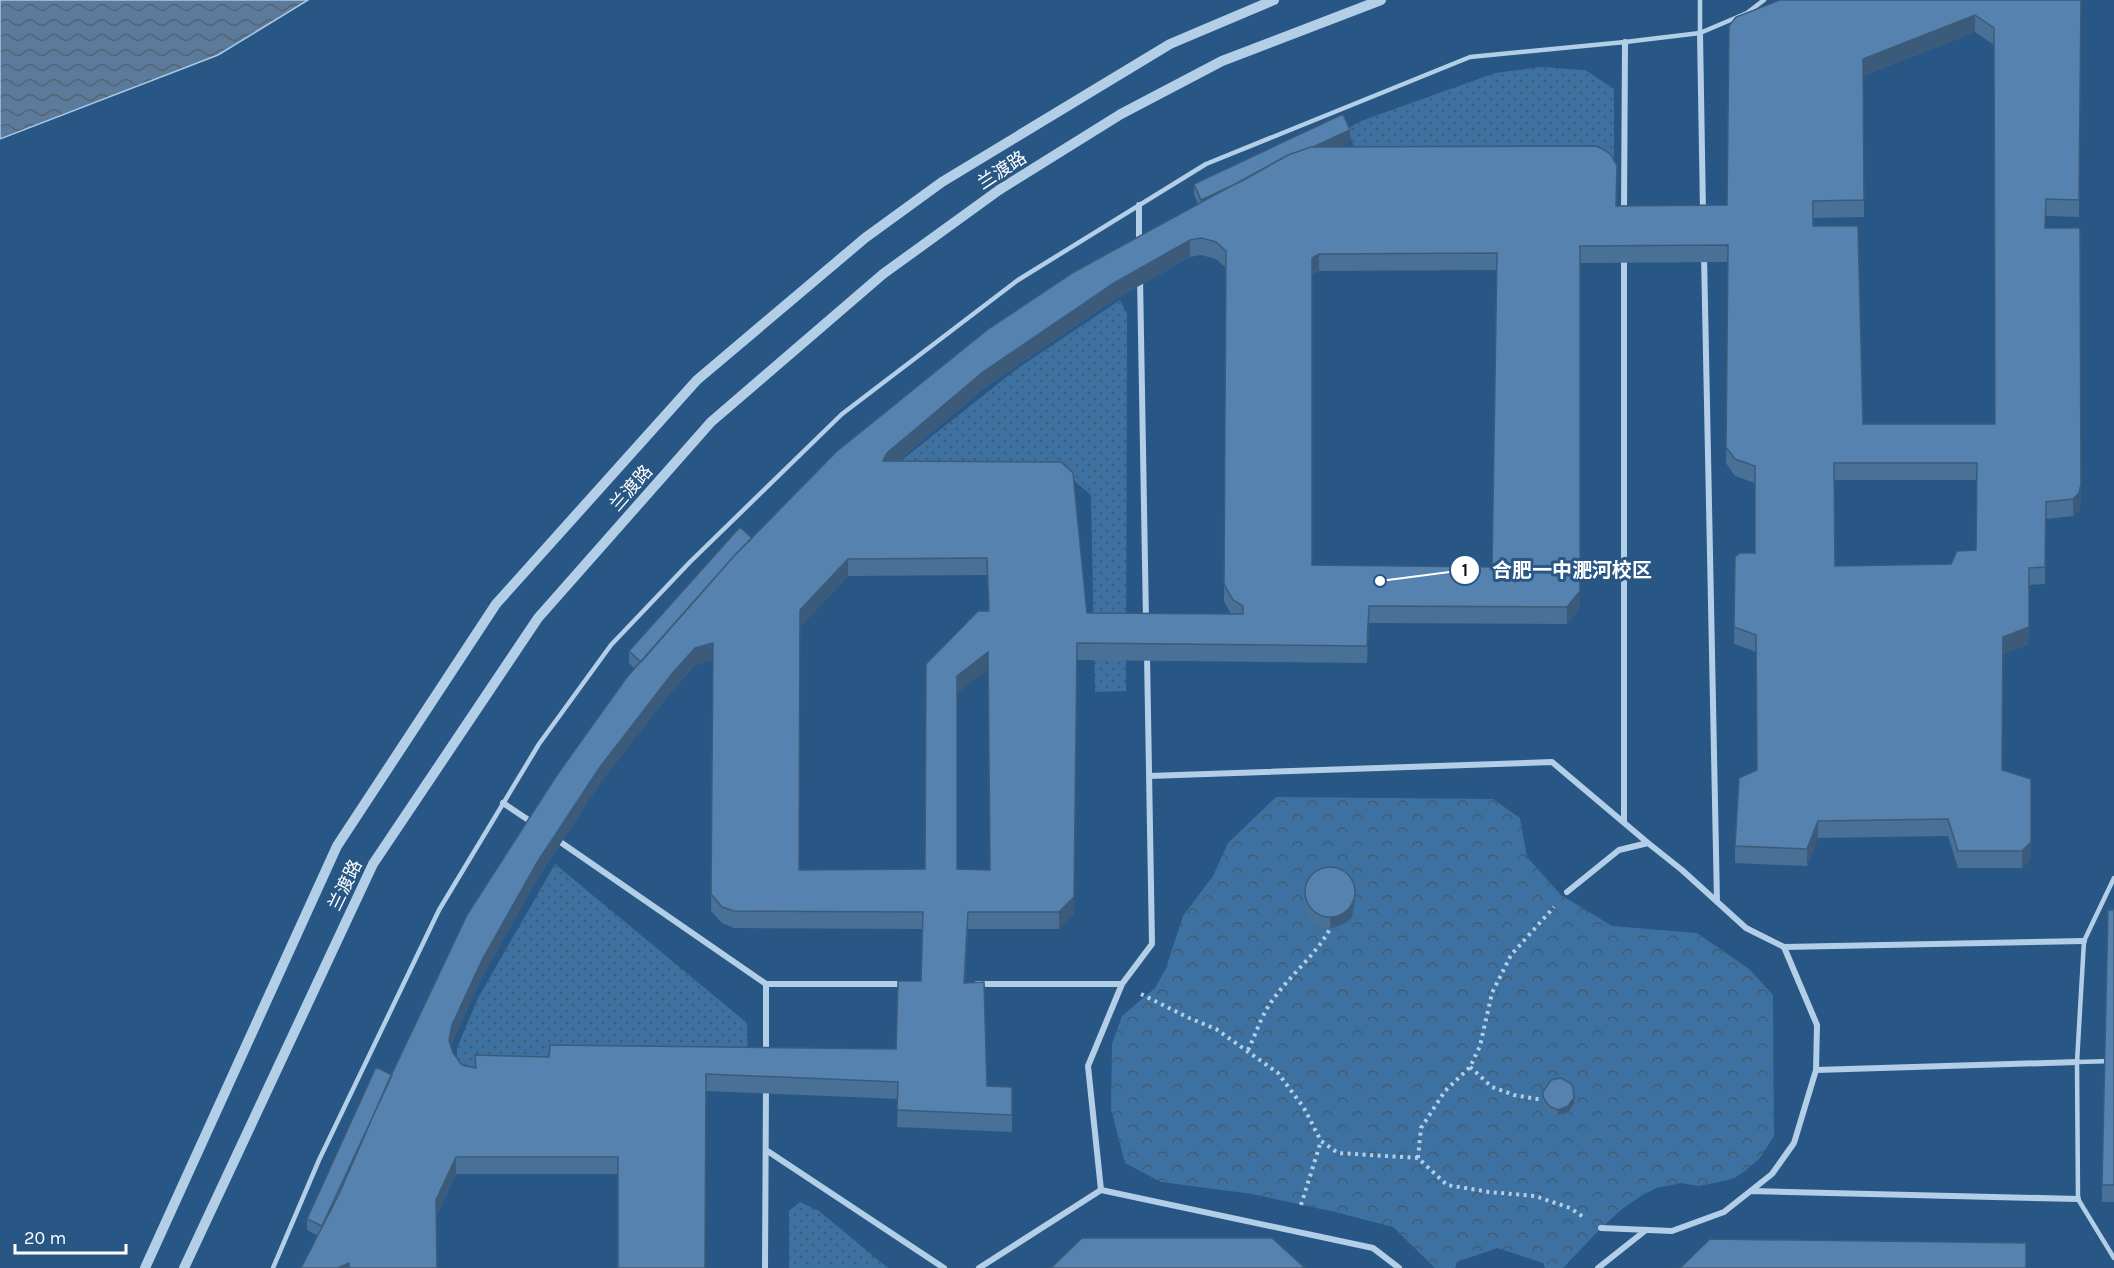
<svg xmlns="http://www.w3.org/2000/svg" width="2114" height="1268" viewBox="0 0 2114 1268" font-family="Karla,'Noto Sans SC',sans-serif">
<defs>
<pattern id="grass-dots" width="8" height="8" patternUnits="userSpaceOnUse" patternTransform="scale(1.5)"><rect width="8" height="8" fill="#3d71a1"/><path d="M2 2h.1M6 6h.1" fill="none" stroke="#465b6e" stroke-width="1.8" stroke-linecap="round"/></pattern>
<pattern id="forest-crowns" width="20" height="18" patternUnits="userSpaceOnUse" patternTransform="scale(1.5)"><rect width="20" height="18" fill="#3d71a1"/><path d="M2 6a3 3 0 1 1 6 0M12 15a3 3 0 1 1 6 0" fill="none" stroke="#465b6e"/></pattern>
<pattern id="water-waves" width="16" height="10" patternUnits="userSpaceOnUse" patternTransform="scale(1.5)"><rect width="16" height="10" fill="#5c7b9b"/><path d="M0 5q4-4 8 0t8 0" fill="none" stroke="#546474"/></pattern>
</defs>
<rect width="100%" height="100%" fill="#285685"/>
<!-- grass -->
<path fill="url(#grass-dots)" d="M1541,67L1585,70L1614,89V162L1355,149L1347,129L1361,121L1495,73Z
M1120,300L1127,314L1126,691L1095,692L1091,495L1066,474L893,467L1018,368Z
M555,864L747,1023L748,1060L475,1067L464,1074L457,1065V1048L478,998Z
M800,1202L819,1211L888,1268H789V1211Z"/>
<!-- forest -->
<path fill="url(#forest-crowns)" d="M1276,797L1493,799L1520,818L1527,857L1561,895L1612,926L1697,933L1749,969L1773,995L1774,1136L1760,1158L1745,1171L1733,1179L1699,1186L1681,1183L1657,1188L1644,1194L1622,1209L1601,1228L1563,1268H1545L1543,1263L1497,1248L1457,1262L1455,1268H1435L1393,1227L1335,1212L1252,1194L1161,1182L1125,1163L1111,1109L1112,1044L1122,1016L1155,988L1166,968L1183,916L1213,876L1228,843Z"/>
<!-- water -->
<path fill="url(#water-waves)" stroke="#a8c9e8" stroke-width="1.5" d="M0,0H308L218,55L0,139Z"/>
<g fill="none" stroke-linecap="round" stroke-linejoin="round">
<!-- path -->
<path stroke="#b3cee7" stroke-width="4" stroke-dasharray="3 4.5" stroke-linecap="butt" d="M1141,994L1189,1018L1216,1029L1278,1073L1304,1108L1321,1141L1338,1153L1418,1158L1447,1185L1489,1192L1535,1196L1570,1208L1585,1218
M1248,1050C1255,1036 1260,1020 1268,1007C1285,979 1314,958 1330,929
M1470,1067L1492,1087L1514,1095L1543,1100
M1418,1158L1421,1128L1445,1091L1470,1067L1480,1046L1492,993L1511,955L1554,907
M1301,1205L1321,1141"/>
<!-- service -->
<path stroke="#b3cee7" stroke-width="4.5" d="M1700,0V33
M2114,1061L2077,1062L2078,1199L2114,1258
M2077,1062L2084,941L2114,878
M273,1268L319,1160L439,910L539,744L611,645L690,562L842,414L1018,280L1206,164L1470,57L1625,42L1700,33L1747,13L1764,0"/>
<!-- minor -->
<path stroke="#b3cee7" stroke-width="6" d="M1700,33L1703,212
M1139,205V243
M1624,213L1625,42
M1704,255L1717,902
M1140,277L1146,621
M1149,776L1552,762L1648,843
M503,803L533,823
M1624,822V256
M556,839L766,984V1054
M1567,892L1619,850L1648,843L1682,870L1746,928L1784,947L1817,1025L1816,1070
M1784,947L2084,941
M766,984H904
M977,984H1122L1152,944L1147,655
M766,1150L944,1268
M1101,1190L1373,1248L1399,1268
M1751,1191L2078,1199
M1601,1228L1672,1231L1724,1212L1772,1174L1794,1143L1816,1070L2077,1062
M765,1268L766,1086
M979,1268L1101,1190L1088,1066L1122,984
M1598,1268L1646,1230"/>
<!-- tertiary -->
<path stroke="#b3cee7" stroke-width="10" d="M145,1268L337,846L496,604L697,380L865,238L942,182L1170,44L1274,0
M184,1268L373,864L538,618L711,422L883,274L999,190L1121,114L1222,61L1381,0"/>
</g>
<!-- wall -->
<path fill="#497096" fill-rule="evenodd" d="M2081,0L2079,217L2046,216L2045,228L2081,501L2079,510L2073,516L2046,519L2045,584L2029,585V644L2003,654L2002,770L2031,859L2022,868H1958L1948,836L1818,838L1807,866L1735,863V846L1757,770L1756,652L1734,644L1735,557L1755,553V483L1735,476L1726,463L1728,262L1580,263V608L1567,624L1369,623L1367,663L1077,660L1074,914L1059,929H968L965,983L987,1086L1012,1087V1132L897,1127L898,1099L706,1091L618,1174H456L436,1217L318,1236L307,1230V1219L635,669L629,663V651L752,538L1198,204L1194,195V184L1350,142L1339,147L1617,206L1727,205L1729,26ZM1975,32L1994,45L1995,424H1863L1813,226V218L1864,217L1863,76ZM1201,255L1216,259L1226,268L1224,601L1231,614L1087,613L898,461L983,389L1114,300L1190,257ZM1497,270L1492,567L1312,565V275L1319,271ZM1834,480H1977L1976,550L1951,564L1835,566ZM987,575L989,611L926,664L925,869L799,870L800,627L848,576ZM713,660L711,911L722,923L734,928L922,929L921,981L896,1049L549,1057L475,1055V1068L462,1065L453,1053L451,1046L452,1042L482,977L538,878L600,783L671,692L695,665ZM988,669L990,870L957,869V693Z
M1304,891L1355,900L1352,917L1346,923L1330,929L1314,925L1308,919L1304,903Z
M2114,910V1202H2102V1185Z
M1543,1092L1574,1104L1568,1112L1558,1115L1549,1112L1543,1103Z"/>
<!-- shaded-wall -->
<path fill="#3c5b7a" d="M1975,15V32L1863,76V59Z
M1350,130V142L1201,211V200Z
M1190,240V257L1114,300L983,389L887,470L883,461L887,453L983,372L1114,283Z
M1319,254V271L1312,275V258Z
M2081,484V501L2079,510L2073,516V499Z
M848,559V576L800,627V610Z
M1580,591V608L1567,624V607Z
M1369,606V623L1367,663V646Z
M2029,627V644L2003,654V637Z
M713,643V660L695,665L671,692L600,783L538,878L482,977L452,1042L449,1057V1040L452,1025L482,960L538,861L600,767L671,675L695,648Z
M1077,643L1074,914L1059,929V912Z
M988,652V669L957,693V676Z
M2031,779V859L2022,868V851Z
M1818,821V838L1807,866V849Z
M1355,888V900L1352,917L1346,923L1330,929V918Z
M968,912V929L964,1000V983Z
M1574,1098V1104L1568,1112L1558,1115V1110Z
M456,1157V1174L436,1217V1200Z
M349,1263V1268H338Z"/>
<!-- building -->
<path fill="#5582ae" stroke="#3c5b7a" stroke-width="1.5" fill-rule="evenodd" d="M1780,0H2081L2079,200L2046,199L2045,228H2080L2081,484L2079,493L2073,499L2046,502L2045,567L2029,568V627L2003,637L2002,770L2031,779V842L2022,851H1958L1948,819L1818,821L1807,849L1735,846L1739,778L1757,770L1756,635L1734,627L1735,557L1740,553H1755V466L1735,459L1726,447L1728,245L1580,246V591L1567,607L1369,606L1367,646L1077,643L1074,897L1059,912H968L964,983L984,982L987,1086L1012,1087V1115L897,1110L898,1082L706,1074L705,1268H618V1157H456L436,1200L437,1268H349V1263L338,1268H301L339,1194L388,1082L467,915L557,775L627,677L734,556L836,452L987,330L1074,272L1288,155L1311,147L1595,146L1603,149L1611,155L1617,166L1616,206L1727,205L1729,26L1736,17ZM1975,15L1994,28L1995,424H1863L1858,226H1813V201L1864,200L1863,59ZM1201,238L1216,242L1226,251L1224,584L1233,600L1243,606V614L1087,613L1073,473L1061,462L883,461L887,453L983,372L1114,283L1190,240ZM1497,253L1492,567L1312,565V258L1319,254ZM1834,463H1977L1976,550L1957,551L1951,564L1835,566ZM987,558L989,611H978L926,664L925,869L799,870L800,610L848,559ZM713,643L711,894L722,907L734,911L923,912L921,981H898L896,1049L550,1045L549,1057L475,1055L476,1068L462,1065L453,1053L449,1040L452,1025L482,960L538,861L600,767L671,675L695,648ZM988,652L990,870L957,869V676Z
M1343,114L1350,130L1313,147H1311L1288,155L1242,181L1201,200L1194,184Z
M740,527L752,538L734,556L641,662L629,651Z
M1305 892a25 25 0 1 1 50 0a25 25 0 1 1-50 0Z
M2108,910H2114V1185H2102Z
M376,1067L392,1075L322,1226L307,1219Z
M1561,1078L1570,1083L1573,1087L1574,1098L1568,1106L1558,1110L1549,1106L1543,1097V1092L1551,1080Z
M1082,1238H1272L1305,1268H1051Z
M1710,1239L2026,1243V1268H1680Z"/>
<g text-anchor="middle" stroke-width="6" stroke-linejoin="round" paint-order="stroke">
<!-- street labels -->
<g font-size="18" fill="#fff" stroke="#285685">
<text transform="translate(1002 170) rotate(-33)" y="6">兰渡路</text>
<text transform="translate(631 488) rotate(-49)" y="6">兰渡路</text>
<text transform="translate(345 885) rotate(-64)" y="6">兰渡路</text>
</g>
</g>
<!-- callouts -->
<path fill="none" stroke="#fff" stroke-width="2" d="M1380 581L1465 570"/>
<g fill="#fff" stroke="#285685" stroke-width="2">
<circle cx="1380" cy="581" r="6"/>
<circle cx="1465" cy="570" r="15"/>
</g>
<g font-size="18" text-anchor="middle" font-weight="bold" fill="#111">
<text x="1465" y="576">1</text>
</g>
<g font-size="20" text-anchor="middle" font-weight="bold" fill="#fff" stroke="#285685" stroke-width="6" stroke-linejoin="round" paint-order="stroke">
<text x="1572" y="577">合肥一中淝河校区</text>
</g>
<!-- scale -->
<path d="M15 1244v9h111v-9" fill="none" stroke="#ffffff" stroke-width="3"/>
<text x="24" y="1244" font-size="18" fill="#ffffff" stroke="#285685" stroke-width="4.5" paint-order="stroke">20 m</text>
</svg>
